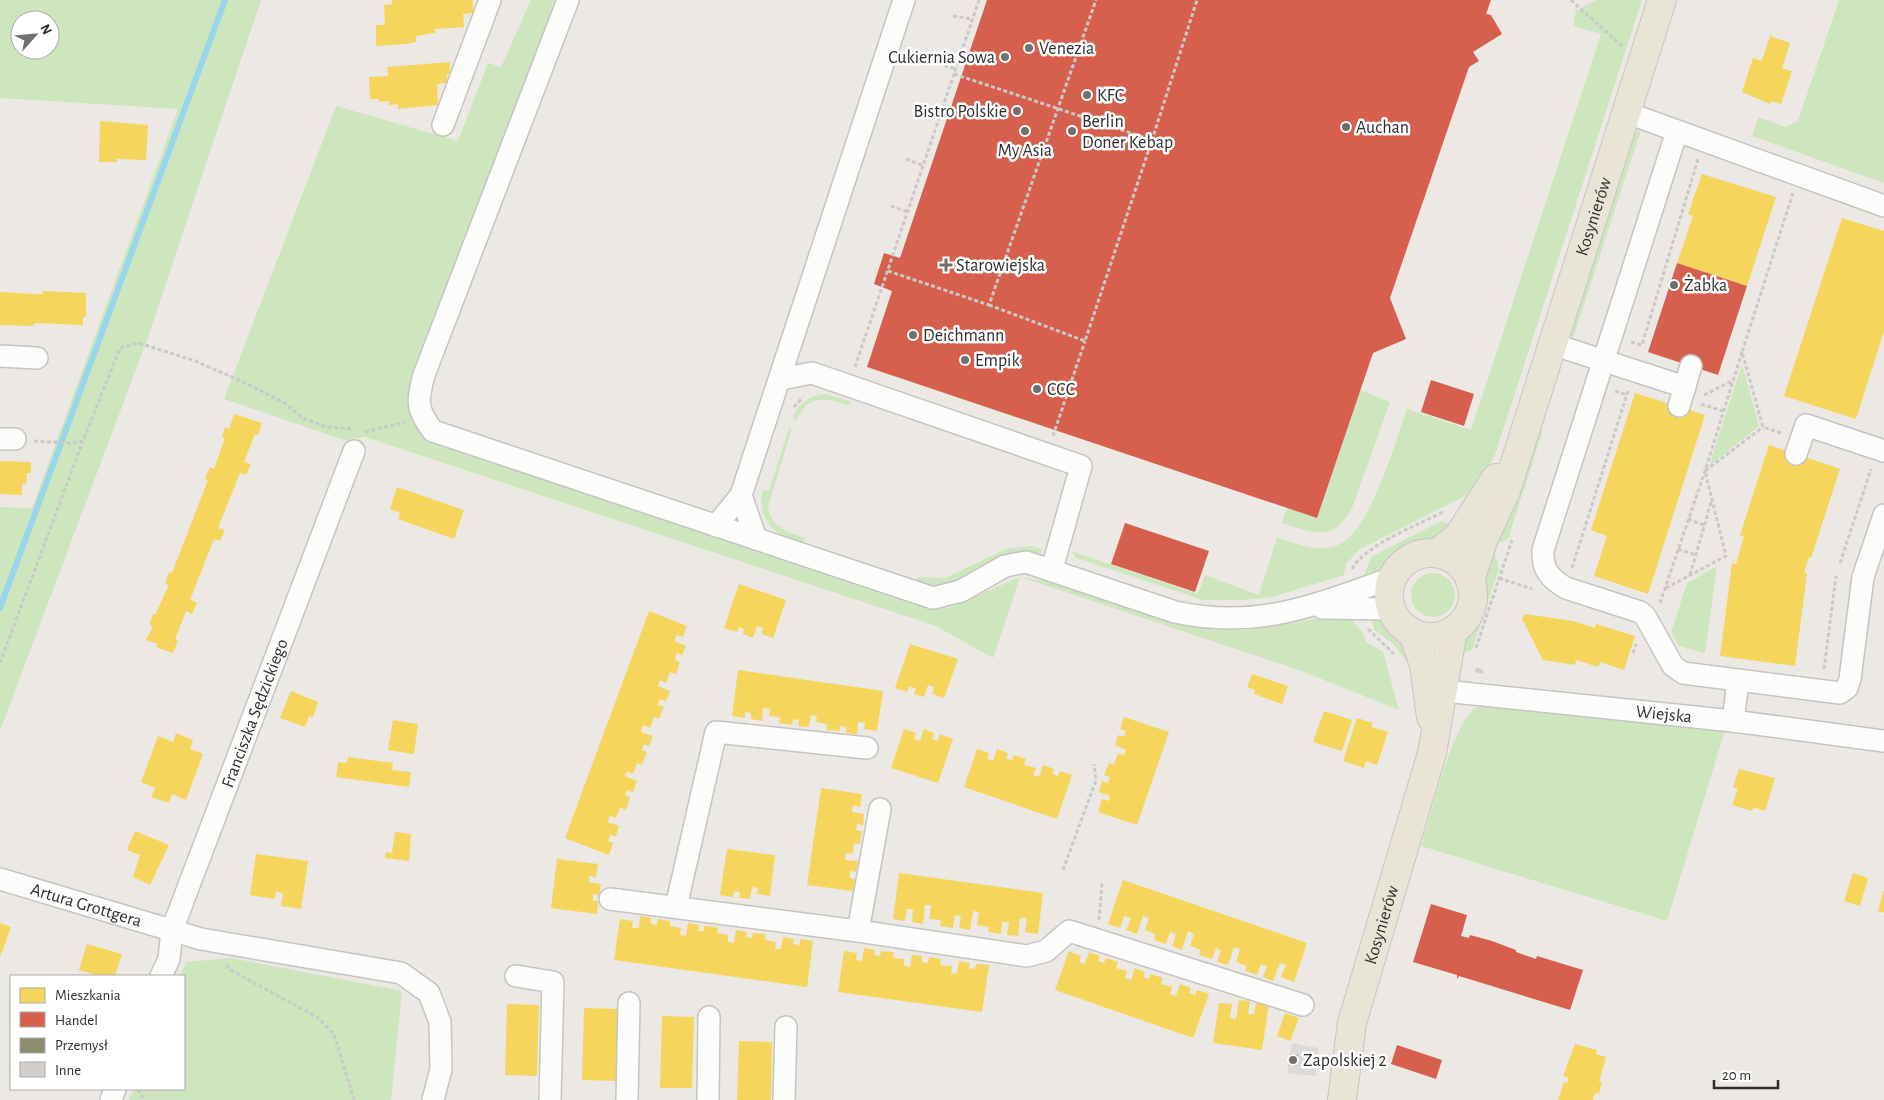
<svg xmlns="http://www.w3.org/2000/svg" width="1884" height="1100" viewBox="0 0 1884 1100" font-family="'Alegreya Sans',sans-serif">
<rect width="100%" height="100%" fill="#ece8e4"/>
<!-- industrial -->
<path fill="#dcd9db" d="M1292,1043L1318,1048L1316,1076L1287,1073Z"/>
<!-- green -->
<path fill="#cee6be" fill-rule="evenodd" d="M0,0H261L147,340L0,731V507L32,508L178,109L0,98ZM20,20H50V50H20Z
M531,0H557L410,386C404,414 414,432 439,445L920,604L949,608L1020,577L1045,581L1183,625L1214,630H1249L1352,613L1354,623L1362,631L1366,642L1383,652L1399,710L1299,670L1020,577L993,658L936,626L365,437L344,440L224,399L336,106L458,141L488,63L501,67Z
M1596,0H1642L1495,455C1486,471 1477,485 1463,497L1360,549L1346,564L1344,575L1272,597L1242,600H1203L1076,558L1071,551L1198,594L1205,575L1259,595L1277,537C1296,544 1320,554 1340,544C1371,529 1395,442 1407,409L1471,430L1601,34L1573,26L1576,11Z
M1839,0H1884V183L1752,136L1758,117L1786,127L1798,121Z
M1641,130L1573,338L1570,334L1632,133Z
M1742,364L1759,426L1709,466Z
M1360,390L1390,402L1352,508C1333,543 1314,533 1282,523L1287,508L1317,518Z
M826,394L852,402L848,405C823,398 810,394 796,420L793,419C798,402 809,396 826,394Z
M1535,427L1543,430L1508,539L1500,543L1493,538Z
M789,428L792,429L768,506C770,527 787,531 804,538V543C796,541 787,539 781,535C766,527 757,505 763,490H769Z
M1441,521L1457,527L1434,542L1405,551L1390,567L1364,576L1371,557Z
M1031,546L1042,549L1040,555C1029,552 1017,552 1005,556C978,564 947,597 917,580V577L945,578L1006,549Z
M1489,549L1495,553L1499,568L1472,650L1456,655L1464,634L1478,615L1482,605L1480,583Z
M1717,566L1705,653L1679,646L1671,632L1687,583Z
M1411 595a22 22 0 1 1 44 0a22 22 0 1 1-44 0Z
M1371,614L1388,618L1401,633L1417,660L1407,662L1393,644L1374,630Z
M1503,702L1726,727L1667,921L1421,846C1431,816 1452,723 1476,708C1483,704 1495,704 1503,702Z
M231,958L402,991L391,1100H129L134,1089H184V976H180L186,962Z"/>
<!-- homes -->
<path fill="#f6d55c" d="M392,0H473V13L463,14L464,27L435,29V33L416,36V42L406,44L376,46V25H385L384,5L392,4Z
M1770,36L1790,43L1782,68L1792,71L1781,104L1771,101L1770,104L1742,92L1753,58L1762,61Z
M450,62V74H447V83L437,84L438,105L398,109V104L389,105V101L379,102V99H370L369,77L388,76L387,67Z
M100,121L148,125L146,160L117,159V162H99Z
M1702,174L1776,197L1747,286L1677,263L1693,216L1688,214Z
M1842,218L1884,231V331L1856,419L1784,396Z
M43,291L86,293V317H83V325L35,323L33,326L0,325V292L33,294H43Z
M1635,393L1705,415L1648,594L1594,576L1607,536L1591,530Z
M234,414L262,423L258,435L255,434L244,462L251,464L246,475L240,473L218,528L225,530L220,541L214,539L190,600L197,603L192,614L186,611L175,639L178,640L173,653L156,647L158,644L146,640L153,626L149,624L153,614L155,615L166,591L169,585L165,584L169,572L172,573L208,480L205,479L210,467L214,469L216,463L225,438L222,437L225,427L229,429Z
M1769,445L1840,469L1811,558L1809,557L1804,573H1807L1795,666L1720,656L1732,563L1736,564L1744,536L1740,535Z
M0,461L31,462V473H27L26,484H22V495L0,494Z
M397,487L464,510L454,539L398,519L400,513L390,509Z
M739,584L786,600L773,638L761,634L763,628L757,626L753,638L743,634L744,629L739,627L737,632L724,628Z
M649,611L687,626L683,637L677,635L674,641L686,646L682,655L677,653L675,660L680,662L676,674L670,672L666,683L660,680L658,686L670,691L666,701L660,699L658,705L664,707L659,719L654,717L650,728L643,725L641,732L653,736L649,746L644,744L642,750L647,752L642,765L637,763L633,774L627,771L625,776L637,781L633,792L627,790L625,795L630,797L626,810L620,807L616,818L610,816L607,822L619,826L616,836L610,835L608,841L613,843L609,855L565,838Z
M1525,614L1573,621L1595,628L1596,624L1635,636L1624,670L1600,662L1598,667L1576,660L1575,665L1543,660L1522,619Z
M910,644L958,659L944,698L932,694L934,687L928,685L924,697L914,694L916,688L909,687L907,692L895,688Z
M738,670L883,691L877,731L864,729L865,723L858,722L857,734L846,733V727L840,726V731L827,730V724L816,722L817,716L811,715L809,727L798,726L799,720L793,719L792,725L779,723L780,717L769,716L770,709L763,708L762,721L751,719V713L745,712V718L732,716Z
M1252,674L1288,686L1282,704L1254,694L1255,690L1247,687Z
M291,691L318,702L313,717L309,716L305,727L280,718Z
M1324,711L1352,720L1342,751L1313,742Z
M1124,717L1169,732L1137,825L1098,812L1102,799L1109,801L1110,796L1099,792L1102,781L1108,783L1110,777L1104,775L1109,763L1114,765L1118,753L1124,755L1126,750L1115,745L1118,735L1124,737L1126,731L1120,729Z
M1357,718L1373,723L1371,727L1388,732L1377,765L1366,761L1364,768L1343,761Z
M393,720L418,724L414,754L388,750Z
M904,729L916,733L914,739L920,741L924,729L934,733L932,739L938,741L940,734L953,739L938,783L891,768Z
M176,733L193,740L190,749L203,754L186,800L172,794L169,803L151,797L155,788L141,782L158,736L173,742Z
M977,749L989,753L987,759L993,761L997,749L1008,753L1006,759L1012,760L1014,755L1026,759L1024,765L1036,768L1033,775L1039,777L1043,765L1054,769L1052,774L1058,776L1060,771L1072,775L1057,819L964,787Z
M348,757L393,763L392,770L411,772L409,787L336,777L338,762L347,763Z
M1739,769L1775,778L1765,811L1753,807L1752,811L1732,805L1738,789L1733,787Z
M821,788L862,794L860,807L853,805L852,812L864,814L863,825L857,824L856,830L862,831L860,844L854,843L853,854L846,853L845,860L858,861L856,872L850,871V878L855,879L853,891L807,885Z
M135,831L169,845L150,885L133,877L140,855L127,850Z
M395,832L411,834L409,861L385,858L386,852L392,853Z
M727,849L775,855L770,896L757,894L758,888L752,887L750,899L739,898L740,892L734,891L733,897L720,895Z
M256,854L308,861L301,909L281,906L283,893L276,892L275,899L250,895Z
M557,859L598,864L596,877L589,876V882L601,884L599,895L593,894V901H598L597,914L551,908Z
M899,873L1043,893L1038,934L1025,932L1027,918H1020L1018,936L1007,935L1009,922H1002L1001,934L988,932L989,927L977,925L979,912L973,911L970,930L959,928L961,916L955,915L953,928L940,926L941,920L929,919L931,905H925L923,924L912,922L913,909H907L905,921L893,919Z
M1853,873L1868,878L1860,906L1844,901Z
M1123,880L1307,943L1294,982L1281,977L1286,965L1280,963L1273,981L1263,977L1267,966L1261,964L1257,975L1245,971L1247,966L1236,962L1240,949L1234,947L1228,965L1217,962L1221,950L1216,948L1212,959L1199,955L1201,950L1190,946L1194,934L1188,931L1182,950L1172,946L1176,934L1170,932L1166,944L1154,940L1155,934L1145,930L1149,918L1143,916L1137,934L1126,930L1131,918L1124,916L1120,928L1108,924Z
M1883,891H1884V913L1878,911Z
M640,916L651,918V924L657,925L658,919L670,921V926L681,928L680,935L686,936L688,923L699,925L698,931H704V926L718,927L717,933L728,935V942L734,943L736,930L747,932L746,937L752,938L753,933L765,934V940L776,942L775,949H781L783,937L794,939L793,944L800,945V939L813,941L807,987L614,960L620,919L633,921L632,928H639Z
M0,923L11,927L0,957Z
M87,944L122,954L115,976H100L79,970Z
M864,948L875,950L874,955L880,956L881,951L894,952L893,958L904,959V966L910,967L912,955L922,956V962L928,963L929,957L941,959L940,965L952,966L951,973L957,974L959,961L970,963L969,968L975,969L976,964L989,965L982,1012L838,992L844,951L857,953L856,960L862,961Z
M1069,951L1081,956L1079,962L1085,964L1089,952L1100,956L1098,961L1104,963L1106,958L1118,962L1116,968L1127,971L1125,978L1131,980L1135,968L1145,972L1143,977L1149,979L1151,974L1163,978L1161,984L1172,987L1170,994L1176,996L1180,984L1191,988L1189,993L1195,995L1197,990L1209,994L1193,1038L1055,990Z
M1239,1000L1250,1001L1248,1014H1254L1256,1002L1269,1004L1262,1050L1213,1043L1219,1003L1232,1004L1230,1018L1236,1019Z
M507,1004L539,1005L537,1076L505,1075Z
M584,1008L618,1009L616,1081L582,1080Z
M1285,1013L1299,1018L1290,1041L1277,1036Z
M662,1016L694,1017L692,1088H660Z
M739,1041L772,1042L771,1100H737Z
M1575,1044L1597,1050L1596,1054L1606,1057L1599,1082H1602L1599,1094L1595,1093L1593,1100H1558L1564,1082L1567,1083L1569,1078L1563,1076Z"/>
<!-- shops -->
<path fill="#d6604d" d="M987,0H1491L1486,14L1491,15L1502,34L1473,52L1479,61L1469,67L1390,298L1406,339L1373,353L1317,518L867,367L892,291L874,284L884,253L900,258Z
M1677,263L1747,286L1718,375L1648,352Z
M1431,380L1474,394L1464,426L1421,412Z
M1125,523L1209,551L1195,592L1111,564Z
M1431,904L1467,915L1461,936L1469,938L1470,935L1492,941L1516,950V952L1536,959L1537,956L1583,970L1570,1010L1459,976L1457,979V975L1413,962Z
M1397,1045L1442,1060L1436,1079L1391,1064Z"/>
<!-- industry -->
<path fill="#8c8c6e" d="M1290,1054L1298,1055L1296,1066L1289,1065Z"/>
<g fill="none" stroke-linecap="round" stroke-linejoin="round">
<!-- stream -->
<path stroke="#99d6ec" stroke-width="6" d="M0,608L225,0"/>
</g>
<!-- building -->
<path fill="#d1cecb" d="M1476,668L1483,669V674L1475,672Z"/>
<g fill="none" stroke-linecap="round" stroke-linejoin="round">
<defs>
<g id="minor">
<path d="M568,0L424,375C417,402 416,409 433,431L933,598L961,591L1005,566L1026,562L1175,612C1259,630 1314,605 1392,578"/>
<path d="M1625,112L1884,206"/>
<path d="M443,125L490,0"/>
<path d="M1677,131L1543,550C1542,569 1549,578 1566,588L1640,612L1645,616L1673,666L1683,673L1840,693L1847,688L1850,679L1863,577L1884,515"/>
<path d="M1552,344L1685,387"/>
<path d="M0,356L37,358"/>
<path d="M781,379L812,373L1081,466L1052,569"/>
<path d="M1679,406L1691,366"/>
<path d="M0,439H15"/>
<path d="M1796,454L1806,425L1884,451"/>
<path d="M741,495L756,539"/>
<path d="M716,526L741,495L904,0"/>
<path d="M1322,608L1391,609"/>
<path id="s1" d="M1444,691L1733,721L1884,741"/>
<path d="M1733,721L1738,681"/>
<path id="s2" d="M0,879L201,939L401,973L429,993L440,1022L441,1069L433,1100"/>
<path d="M610,899L858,931L1027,956L1046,951L1069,931L1303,1005"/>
<path d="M676,907L716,732L867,748"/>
<path d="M858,931L880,809"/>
<path id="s3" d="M161,976L169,959L172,930L354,451"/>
<path d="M516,976L553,982L550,1100"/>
<path d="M111,1100L115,1089"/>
<path d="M627,1100L629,1003"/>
<path d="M708,1100L709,1017"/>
<path d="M784,1100L786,1027"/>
</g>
<g id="major">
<path d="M1437,553L1457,538L1496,478"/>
<circle cx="1431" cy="595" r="42"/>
<path id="s4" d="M1470,581L1484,538L1506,491L1662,0"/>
<path d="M1413,633L1424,665L1431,717"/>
<path id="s5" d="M1342,1100L1352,1023L1432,753L1453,630"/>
</g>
</defs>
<!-- minor casing -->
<use href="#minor" stroke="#c5c4c5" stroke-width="24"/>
<!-- major casing -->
<use href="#major" stroke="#c6c5c4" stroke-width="30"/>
<!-- path -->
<path stroke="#c9c9c8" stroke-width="3" stroke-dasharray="4 2.5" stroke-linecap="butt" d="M1571,0L1622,46
M953,16L972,19
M938,63L956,69
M954,74L1152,140L1197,0
M923,110L940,117
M906,159L924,166
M891,206L908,212
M888,271L989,305L1096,0
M989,305L1085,341L1152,140
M1631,342L1642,345L1698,159
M855,367L979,0
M1615,391L1627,395
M1704,395L1732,381
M1701,404L1723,411
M794,407L803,397
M365,432L405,422
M1781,433L1763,427L1742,352L1793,193
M1053,436L1085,341
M34,441L70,443L83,441L120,348L139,343L195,361L239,380L285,403L302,418L327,427L354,429
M1688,519L1704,525
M1678,549L1696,555
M1840,563L1871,469
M1572,568L1628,391
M1352,569C1366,544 1420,524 1445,511
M1690,575L1712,499
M1499,578L1532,589
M1666,588L1726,556L1705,471L1763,427
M1660,603L1705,471L1742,352
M1368,629L1394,654
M1476,648L1512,540
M1633,653L1636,644
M0,663L83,441
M1824,669L1836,576
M1063,870L1096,780L1094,764
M1099,920L1102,883
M226,965L232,971L317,1017L334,1034L354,1100
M138,1089L144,1100"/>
<!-- minor -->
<use href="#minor" stroke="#fcfcfb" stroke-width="21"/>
<!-- major -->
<use href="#major" stroke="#e8e4d6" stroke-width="28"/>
</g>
<!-- markers -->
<g fill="#706f6e" stroke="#fff" stroke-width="2">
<circle cx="1029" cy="48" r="5"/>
<circle cx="1005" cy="57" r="5"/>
<circle cx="1087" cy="95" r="5"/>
<circle cx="1017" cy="111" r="5"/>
<circle cx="1346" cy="127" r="5"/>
<circle cx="1025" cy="131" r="5"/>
<circle cx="1072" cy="131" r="5"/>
<path d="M943.5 257.5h5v5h5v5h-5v5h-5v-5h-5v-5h5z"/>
<circle cx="1674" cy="285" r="5"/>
<circle cx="913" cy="335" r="5"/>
<circle cx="965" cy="360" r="5"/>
<circle cx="1037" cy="389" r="5"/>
<circle cx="1293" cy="1060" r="5"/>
</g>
<g text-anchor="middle" stroke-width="5" stroke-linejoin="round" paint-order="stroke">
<!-- poi labels -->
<g font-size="18" fill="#2e2e2e" stroke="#fff" text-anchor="start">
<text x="1039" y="54">Venezia</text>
<text x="995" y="63" text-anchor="end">Cukiernia Sowa</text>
<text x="1097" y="101">KFC</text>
<text x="1007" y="117" text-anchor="end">Bistro Polskie</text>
<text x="1082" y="127">Berlin<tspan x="1082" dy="21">Doner Kebap</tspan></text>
<text x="1356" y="133">Auchan</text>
<text x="1025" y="156" text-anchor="middle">My Asia</text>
<text x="956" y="271">Starowiejska</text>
<text x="1684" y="291">Żabka</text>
<text x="923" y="341">Deichmann</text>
<text x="975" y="366">Empik</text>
<text x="1047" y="395">CCC</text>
<text x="1303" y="1066">Zapolskiej 2</text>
</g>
<!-- street labels -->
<g font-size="18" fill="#2e2e2e" stroke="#fff">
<text dy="6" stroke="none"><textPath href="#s4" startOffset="385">Kosynierów</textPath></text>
<text dy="6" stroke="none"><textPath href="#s3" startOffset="280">Franciszka Sędzickiego</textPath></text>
<text dy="6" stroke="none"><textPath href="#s1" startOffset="221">Wiejska</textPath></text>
<text dy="6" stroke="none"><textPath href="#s2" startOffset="90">Artura Grottgera</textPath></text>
<text dy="6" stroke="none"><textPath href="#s5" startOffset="180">Kosynierów</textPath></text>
</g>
</g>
<!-- legend -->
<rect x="10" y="975" width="175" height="115" fill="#ffffff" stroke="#ababab"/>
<rect x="20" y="988" width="25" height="15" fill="#f6d55c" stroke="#ababab"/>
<text x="55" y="1000" font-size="15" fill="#2e2e2e">Mieszkania</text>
<rect x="20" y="1012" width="25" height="15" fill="#d6604d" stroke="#ababab"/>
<text x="55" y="1025" font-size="15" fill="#2e2e2e">Handel</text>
<rect x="20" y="1038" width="25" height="15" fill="#8c8c6e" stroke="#ababab"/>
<text x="55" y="1050" font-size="15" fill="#2e2e2e">Przemysł</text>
<rect x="20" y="1062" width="25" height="15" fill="#d1cecb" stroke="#ababab"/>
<text x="55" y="1075" font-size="15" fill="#2e2e2e">Inne</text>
<!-- north arrow -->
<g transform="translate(35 35) rotate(63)"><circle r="24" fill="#ffffff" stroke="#ababab"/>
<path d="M0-4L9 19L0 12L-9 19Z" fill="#706f6e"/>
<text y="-8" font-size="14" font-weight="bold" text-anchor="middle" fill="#2e2e2e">N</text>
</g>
<!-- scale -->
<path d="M1714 1080v8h64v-8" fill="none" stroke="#2e2e2e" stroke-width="2.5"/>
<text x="1722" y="1080" font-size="15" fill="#2e2e2e" stroke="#ffffff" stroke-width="4" paint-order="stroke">20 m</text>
</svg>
